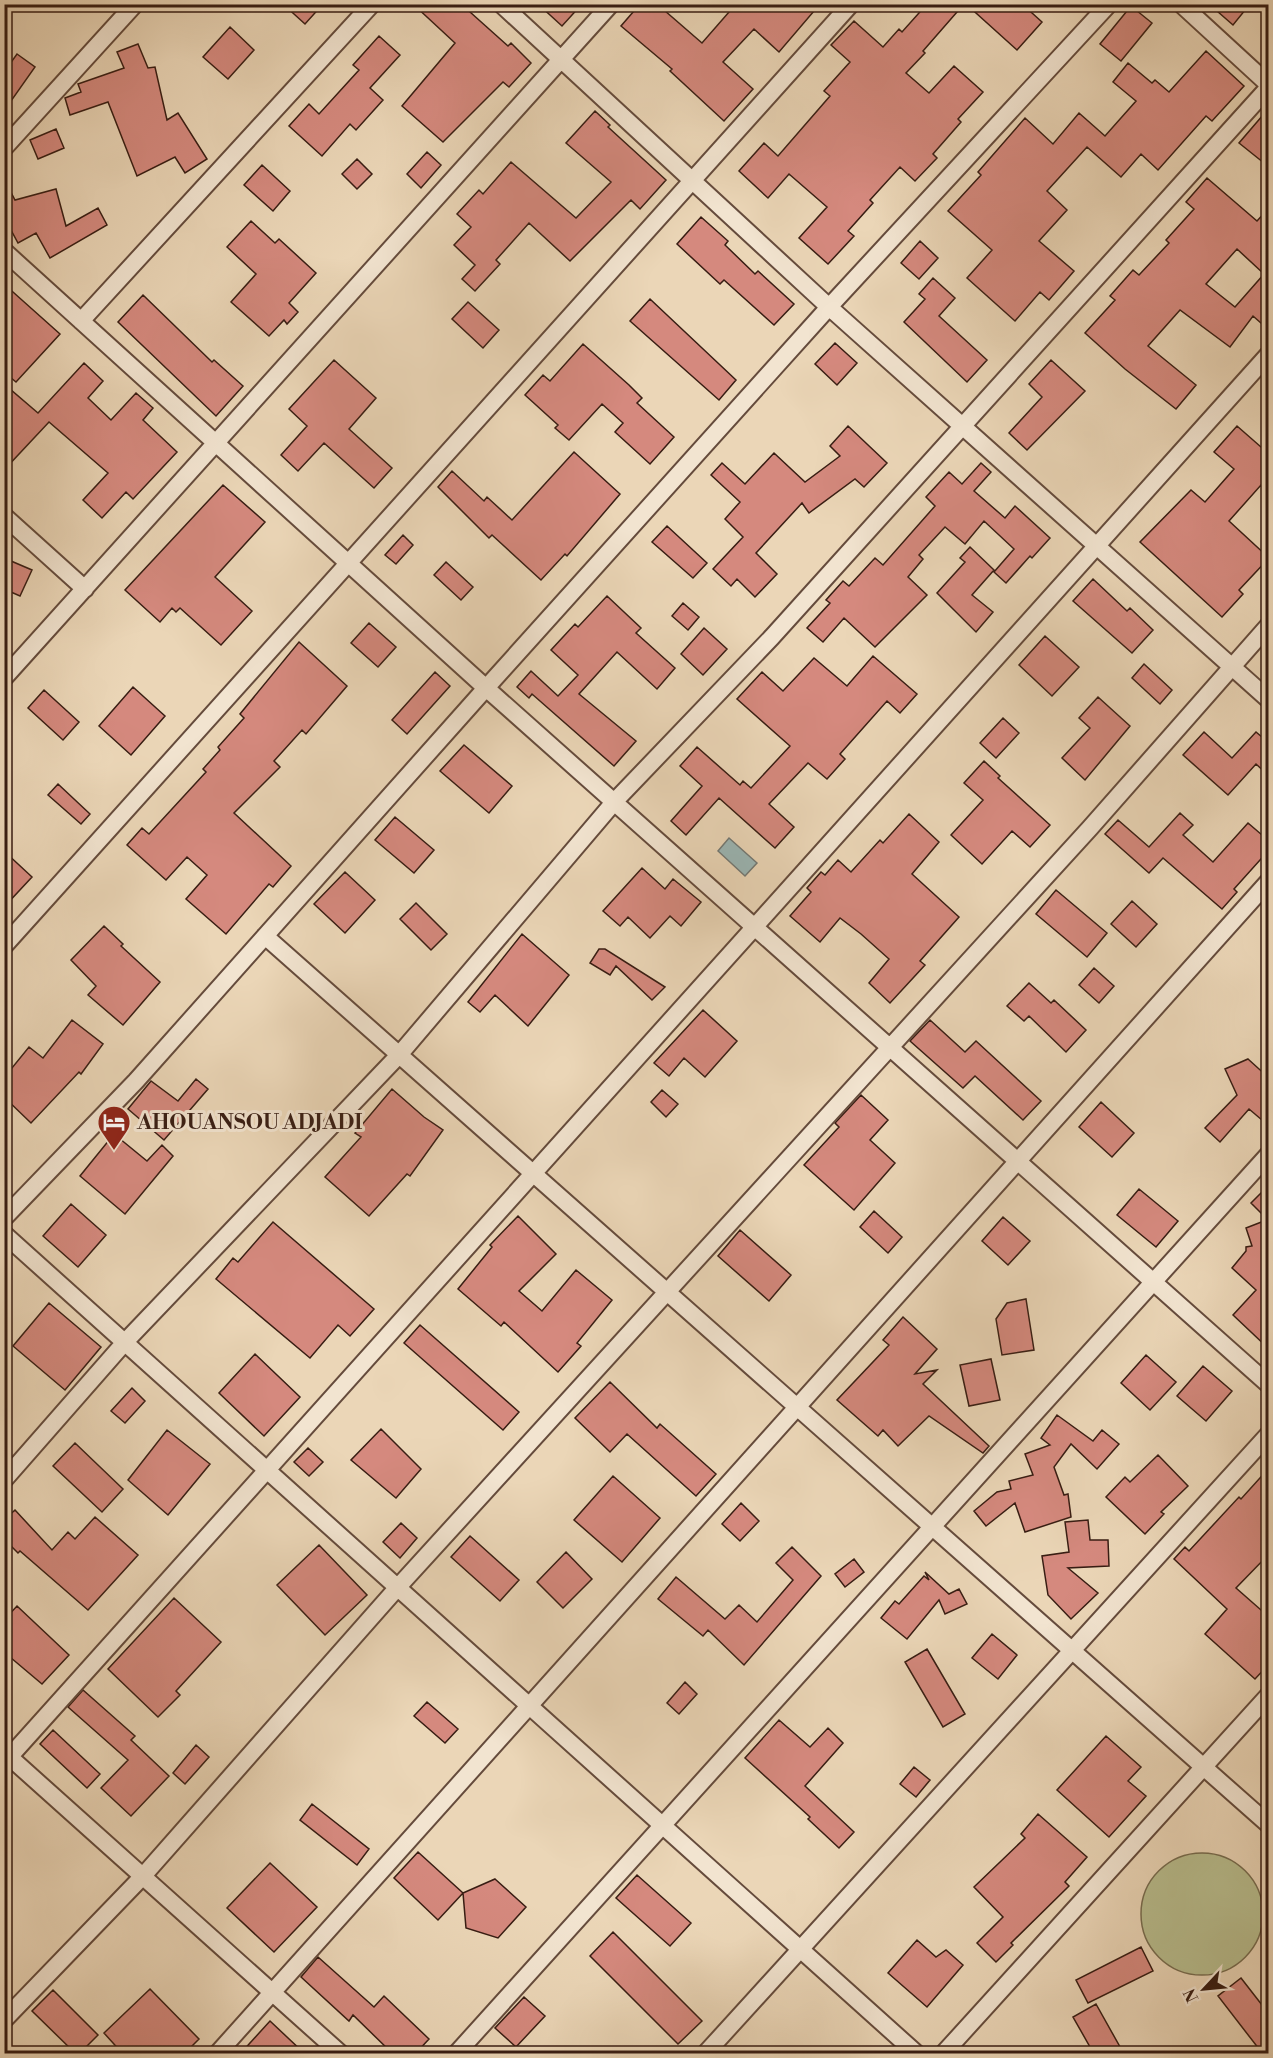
<svg xmlns="http://www.w3.org/2000/svg" width="1273" height="2058" viewBox="0 0 1273 2058" font-family="'Libre Bodoni',serif">
<rect width="100%" height="100%" fill="#ebd6b7"/>
<filter id="stains"><feTurbulence type="fractalNoise" baseFrequency=".00333" numOctaves="4"/><feColorMatrix values="0 0 0 0 .2 0 0 0 0 .09 0 0 0 0 .02 0 0 0 .5 -.17"/></filter>
<radialGradient id="worn" r=".72"><stop offset=".6" stop-color="#630" stop-opacity="0"/><stop offset="1" stop-color="#630" stop-opacity=".3"/></radialGradient>
<!-- park -->
<path fill="#b8bd8e" stroke="#786d50" stroke-width="1.5" d="M1141 1914a61 61 0 1 1 122 0a61 61 0 1 1-122 0Z"/>
<!-- water -->
<path fill="#9bb7b6" stroke="#737975" stroke-width="1.5" d="M729,838L757,863L745,876L718,851Z"/>
<!-- building -->
<path fill="#d5897e" stroke="#381d13" stroke-width="1.5" fill-rule="evenodd" d="M283,4H323L305,24Z
M413,4H477L470,12L508,46L511,43L531,63L509,87L503,82L443,142L402,106L455,43Z
M538,4H582L562,26Z
M640,4H657L702,43L736,4H820L779,52L754,29L723,62L753,89L724,121L670,71L672,69L621,26Z
M927,4H964L923,51L925,53L906,73L929,93L954,66L983,92L958,119L961,122L933,154L937,158L915,181L900,167L870,200L873,203L848,231L854,236L828,264L799,238L827,207L789,174L768,198L739,171L764,143L778,156L830,96L824,91L850,62L831,45L854,21L883,47L899,29L902,32Z
M966,4H1022L1042,22L1017,50Z
M1209,4H1250L1233,25Z
M1131,6L1152,23L1121,61L1100,44Z
M230,27L254,50L228,79L203,57Z
M379,36L400,55L370,88L383,100L356,130L350,124L322,156L289,126L309,104L319,114L359,70L353,65Z
M138,44L148,68L155,67L167,120L178,113L207,159L185,173L175,157L137,176L108,102L70,115L65,98L81,92L78,84L124,68L117,52Z
M1206,51L1244,86L1212,121L1206,116L1158,170L1141,154L1121,177L1087,147L1047,191L1067,210L1039,241L1074,271L1049,300L1040,292L1015,321L967,278L992,250L948,211L981,175L978,172L1025,118L1053,144L1079,113L1105,136L1136,101L1113,82L1128,63L1152,83L1155,80L1169,92Z
M17,54L35,67L4,111V72Z
M1269,108V167L1239,143Z
M595,111L610,125L608,127L666,180L640,209L631,200L570,261L529,223L496,260L500,264L475,291L462,279L475,265L454,245L471,227L457,214L479,190L483,194L511,162L576,218L611,182L566,143Z
M56,129L64,148L38,159L30,140Z
M427,152L441,165L421,188L407,174Z
M357,159L372,174L357,189L342,174Z
M262,165L290,191L273,211L244,185Z
M1207,178L1257,221L1269,208V330L1253,316L1230,347L1180,310L1148,346L1196,385L1176,409L1125,369L1085,333L1115,300L1110,296L1133,270L1139,275L1169,243L1166,240L1194,209L1186,202ZM1237,249L1264,274L1235,307L1206,284Z
M4,179L15,200L56,189L66,226L98,208L107,225L50,258L36,233L18,243L4,217Z
M701,217L728,241L725,245L755,274L758,271L794,304L774,325L724,280L720,284L677,244Z
M251,221L275,243L279,239L316,273L289,303L298,312L287,324L284,320L269,336L231,302L256,274L227,247Z
M920,241L938,258L919,279L901,263Z
M933,278L955,298L939,316L987,360L967,382L904,322L925,299L919,294Z
M4,284L60,334L16,382L4,372Z
M143,295L212,362L214,360L243,386L216,416L118,322Z
M650,299L736,380L719,400L630,321Z
M468,302L499,330L483,348L452,319Z
M835,343L857,363L837,385L815,364Z
M583,344L629,385L642,398L637,403L674,437L650,464L615,432L623,423L602,404L569,440L555,428L558,425L525,395L543,375L550,381Z
M334,360L376,398L349,429L392,468L374,488L324,443L298,471L281,455L307,426L289,409Z
M1051,360L1085,391L1027,450L1009,433L1042,397L1029,384Z
M84,363L103,381L88,398L111,420L136,393L153,408L143,420L177,452L133,499L126,492L102,518L83,500L108,473L49,422L4,470V384L38,413Z
M848,426L887,463L864,487L855,479L809,513L802,503L756,553L777,574L755,597L737,579L731,586L713,569L743,537L725,519L740,502L711,475L722,463L745,484L774,453L805,482L840,456L830,446Z
M1237,426L1269,454V492L1261,485L1229,521L1269,558L1239,590L1243,594L1222,617L1140,542L1191,490L1205,502L1234,469L1214,452Z
M574,452L620,494L567,556L565,554L541,580L492,535L489,538L438,487L452,471L484,501L487,497L512,520Z
M981,463L991,472L974,491L1005,518L1015,506L1050,538L1032,558L1030,556L1006,583L994,572L1014,549L984,521L965,544L945,527L919,555L923,559L908,577L927,595L875,647L844,618L823,642L807,628L830,603L826,600L843,581L849,586L875,558L883,565L935,506L926,497L949,472L962,484Z
M223,485L265,522L215,577L252,611L221,645L180,608L176,612L172,608L160,622L125,590Z
M667,526L707,563L693,578L652,542Z
M403,535L413,545L396,564L385,555Z
M970,547L994,570L972,595L993,612L976,632L937,593L965,562L960,558Z
M4,558L32,570L20,596L4,589Z
M446,562L473,587L461,600L434,575Z
M1093,579L1127,611L1130,608L1153,630L1132,653L1073,601Z
M607,596L641,628L636,633L675,668L657,689L617,652L579,694L636,741L614,766L532,694L529,698L517,687L531,671L558,696L578,675L551,650L575,624L578,627Z
M683,603L699,617L688,630L672,616Z
M369,623L396,647L378,667L351,643Z
M704,628L727,649L703,675L681,654Z
M1045,636L1079,667L1052,696L1019,665Z
M299,642L347,686L306,734L302,730L274,761L280,767L234,813L291,866L273,887L269,884L226,934L186,899L207,875L187,857L166,880L127,845L142,828L149,834L206,772L203,769L220,750L218,747L244,718L240,714Z
M873,656L917,694L900,713L887,701L840,754L845,759L827,779L808,763L769,804L794,827L775,848L719,798L686,835L671,821L702,786L680,766L697,747L740,785L743,781L751,788L790,746L737,699L762,672L783,691L814,658L847,686Z
M1144,664L1172,690L1160,704L1132,678Z
M435,672L450,686L407,734L392,720Z
M133,687L165,716L131,755L99,726Z
M44,690L79,722L63,740L28,708Z
M1098,697L1130,726L1085,780L1062,758L1090,728L1079,718Z
M1003,718L1019,733L996,758L980,743Z
M1204,732L1232,758L1256,732L1269,743V776L1256,764L1228,795L1183,755Z
M464,745L512,786L489,813L440,771Z
M984,761L1000,776L998,778L1050,825L1030,847L1012,831L982,864L951,835L983,800L964,783Z
M58,784L90,814L81,824L48,795Z
M1180,813L1193,825L1183,835L1213,862L1248,823L1269,841V850L1234,889L1237,892L1222,909L1163,858L1149,873L1105,834L1118,820L1149,847Z
M909,814L939,842L912,874L959,917L920,961L925,965L890,1003L869,983L889,959L861,934L840,918L820,942L790,916L811,892L807,888L821,872L825,875L838,860L851,872L880,840L883,843Z
M395,817L434,850L414,873L375,840Z
M4,851L32,877L4,907Z
M642,868L665,889L673,879L701,902L681,926L670,916L650,938L628,917L620,926L603,911Z
M345,872L375,900L345,933L314,904Z
M1056,890L1107,933L1087,957L1036,914Z
M1132,901L1157,924L1136,947L1111,924Z
M416,903L447,934L431,950L400,919Z
M104,926L123,944L121,946L160,982L123,1025L88,995L96,986L71,960Z
M522,934L569,975L528,1026L495,995L480,1012L468,1002Z
M599,949H605L665,987L652,1000L616,966L610,975L590,963Z
M1094,968L1114,986L1099,1003L1079,985Z
M1029,983L1051,1003L1054,1000L1086,1030L1066,1052L1029,1016L1024,1021L1007,1006Z
M703,1010L737,1041L705,1077L684,1058L669,1076L654,1063Z
M72,1020L103,1044L81,1074L79,1072L31,1123L4,1097V1061L12,1068L29,1047L43,1058Z
M930,1020L965,1052L976,1041L1041,1101L1023,1120L975,1076L963,1088L910,1041Z
M1248,1059L1269,1078V1126L1249,1109L1220,1142L1205,1128L1237,1095L1225,1069Z
M196,1079L208,1089L164,1140L128,1109L151,1081L178,1101Z
M392,1089L424,1117L443,1130L410,1176L407,1174L369,1216L325,1177L361,1137L355,1133Z
M662,1090L678,1104L666,1117L651,1102Z
M861,1095L888,1120L870,1140L895,1163L854,1210L804,1165L839,1127L835,1123Z
M1101,1102L1134,1133L1112,1157L1079,1127Z
M114,1134L147,1161L162,1145L173,1156L125,1214L80,1176Z
M1269,1185V1207L1262,1214L1251,1203Z
M1139,1189L1178,1221L1156,1247L1117,1215Z
M71,1204L106,1235L78,1267L43,1236Z
M874,1211L902,1237L888,1253L860,1227Z
M518,1216L556,1254L519,1291L542,1311L576,1270L612,1300L577,1343L581,1346L558,1372L504,1322L501,1326L458,1289L492,1247L490,1245Z
M1003,1217L1030,1241L1008,1265L982,1241Z
M1264,1221L1269,1232V1349L1233,1315L1256,1290L1232,1268L1246,1251V1247L1252,1246L1246,1228Z
M273,1222L374,1309L350,1336L338,1325L310,1358L216,1279L233,1258L238,1262Z
M740,1230L791,1275L769,1301L718,1256Z
M1026,1299L1034,1350L1002,1355L996,1319L1007,1303Z
M49,1303L101,1347L65,1390L13,1346Z
M903,1317L937,1349L915,1374L937,1370L923,1384L989,1446L983,1453L929,1416L898,1446L883,1430L878,1436L837,1400L889,1345L883,1340Z
M420,1325L519,1412L503,1430L404,1343Z
M255,1354L300,1397L264,1436L219,1393Z
M1146,1355L1176,1382L1150,1410L1121,1383Z
M991,1359L1000,1400L969,1406L960,1365Z
M1203,1366L1232,1391L1206,1421L1177,1396Z
M610,1382L657,1428L660,1424L716,1474L696,1496L627,1434L610,1452L575,1418Z
M132,1388L145,1401L125,1423L111,1411Z
M1057,1415L1093,1441L1102,1430L1119,1444L1097,1469L1071,1444L1054,1467L1064,1495L1068,1494L1071,1517L1025,1532L1015,1503L986,1526L974,1511L997,1492L1011,1489L1009,1481L1033,1475L1025,1454L1050,1445L1041,1438Z
M381,1429L421,1469L396,1498L351,1460Z
M167,1430L210,1464L168,1515L128,1480Z
M75,1443L123,1489L102,1512L53,1466Z
M308,1448L323,1462L309,1476L294,1462Z
M1158,1455L1188,1486L1161,1512L1164,1514L1145,1534L1106,1497L1125,1477L1130,1482Z
M1269,1468V1554L1236,1588L1269,1617V1664L1255,1679L1205,1634L1227,1609L1174,1559L1185,1547L1189,1551L1239,1497L1241,1499Z
M613,1476L660,1518L622,1562L574,1520Z
M741,1503L759,1521L740,1541L722,1524Z
M15,1510L52,1550L68,1532L75,1539L95,1517L138,1555L88,1610L20,1551L18,1553L4,1539V1520Z
M1088,1520L1090,1540H1108L1109,1566L1068,1568L1098,1593L1071,1619L1048,1595L1042,1556L1069,1552L1065,1522Z
M401,1523L417,1538L400,1558L383,1542Z
M470,1536L519,1580L500,1601L451,1557Z
M319,1545L367,1595L325,1635L277,1585Z
M792,1547L821,1576L744,1665L708,1630L703,1636L658,1599L676,1577L725,1619L739,1605L757,1622L793,1580L776,1563Z
M566,1552L592,1579L563,1608L537,1582Z
M854,1559L864,1572L845,1587L835,1574Z
M925,1572L949,1594L959,1589L967,1604L945,1614L939,1600L907,1639L881,1618L895,1601L899,1604L924,1576L929,1580Z
M174,1598L221,1642L176,1691L180,1695L158,1717L108,1669Z
M17,1606L69,1655L42,1684L4,1652V1620Z
M992,1634L1017,1655L998,1679L972,1658Z
M927,1649L965,1714L943,1727L905,1662Z
M685,1682L697,1694L679,1714L667,1703Z
M83,1690L135,1736L131,1740L169,1776L131,1816L101,1788L128,1760L68,1707Z
M427,1702L458,1729L445,1743L414,1716Z
M779,1720L810,1747L828,1728L843,1743L805,1786L854,1832L839,1848L808,1819L810,1817L745,1758Z
M53,1730L100,1774L87,1788L40,1744Z
M1106,1736L1141,1767L1128,1781L1146,1796L1109,1837L1057,1790Z
M196,1745L209,1757L185,1784L173,1773Z
M914,1767L930,1780L916,1797L900,1784Z
M312,1804L369,1849L357,1865L300,1820Z
M1038,1814L1087,1857L1065,1882L1069,1886L1011,1943L1013,1945L996,1962L977,1943L1003,1917L974,1887L1025,1838L1021,1834Z
M418,1852L463,1893L438,1920L394,1878Z
M270,1863L317,1907L274,1952L227,1908Z
M637,1875L691,1923L670,1946L616,1898Z
M495,1879L526,1907L498,1938L466,1928L463,1893Z
M613,1932L702,2021L678,2044L590,1956Z
M917,1940L936,1957L946,1950L963,1965L927,2007L888,1973Z
M1141,1947L1153,1971L1088,2003L1076,1980Z
M318,1957L374,2007L384,1996L429,2039L415,2054H393L353,2015L349,2021L301,1977Z
M1241,1978L1269,2014V2042L1259,2049L1218,1996Z
M150,1989L199,2039L184,2054H123L104,2033Z
M53,1990L98,2035L79,2054H76L32,2011Z
M524,1997L545,2016L516,2047L495,2028Z
M1096,2004L1124,2054H1094L1073,2017Z
M270,2021L305,2054H240Z"/>
<g fill="none" stroke-linecap="round" stroke-linejoin="round">
<defs>
<path id="street" d="M501,4L829,307L1268,699
M1181,4L1268,84
M4,148L135,4
M4,251L486,688L1268,1384
M81,321L372,4
M4,516L85,589
M4,678L611,4
M265,936L1268,1824
M4,946L851,4
M4,1218L136,1081L486,688L829,307L1109,4
M4,1234L917,2054
M4,1480L125,1342L399,1055L615,801L772,637L1268,88
M4,1752L341,2054
M4,1763L1268,355
M4,2020L143,1876L398,1587L1090,828L1268,626
M217,2054L1268,882
M456,2054L1268,1155
M705,2054L1268,1435
M943,2054L1268,1696"/>
</defs>
<!-- street casing -->
<use href="#street" stroke="#654b3c" stroke-width="20"/>
<!-- street -->
<use href="#street" stroke="#f2e4d0" stroke-width="16"/>
</g>
<!-- icons -->
<defs>
<symbol id="hotel-pin" viewBox="-11 -11 22 30"><path d="M0 17L-7.5 6A9.5 9.5 0 1 1 7.5 6Z" fill="#8f2418" stroke="#f2e4d0"/><path d="M-6-4.5h1.5V1H6V5H4.5V3h-9V5H-6ZM-4 0a1.8 1.8 0 1 1 3.6 0ZM.5 0V-2.5h3Q6-2.5 6 0Z" fill="#fff"/></symbol>
</defs>
<g fill-rule="evenodd">
<use href="#hotel-pin" x="95" y="1103" width="38" height="52"/>
</g>
<g text-anchor="middle" stroke-width="6" stroke-linejoin="round" paint-order="stroke">
<!-- poi labels -->
<g font-size="21" font-weight="bold" fill="#381d13" stroke="#f2e4d0" text-anchor="start">
<text x="137" y="1129">AHOUANSOU ADJADI</text>
</g>
</g>
<!-- margin -->
<rect width="1273" height="2058" fill="none" stroke="#ebd6b7" stroke-width="24"/>
<rect x="6" y="6" width="1261" height="2046" fill="none" stroke="#381d13" stroke-width="3"/>
<rect x="12" y="12" width="1249" height="2034" fill="none" stroke="#381d13" stroke-width="1.5"/>
<!-- north arrow -->
<g transform="translate(1204 1989) rotate(244)" stroke="#f2e4d0" stroke-width="4.5" paint-order="stroke">
<path d="M0-4.5L10 22L0 15L-10 22Z" fill="#381d13"/>
<text y="-9" font-size="16" font-weight="bold" text-anchor="middle" fill="#381d13">N</text>
</g>
<rect width="100%" height="100%" filter="url(#stains)"/>
<rect width="100%" height="100%" fill="url(#worn)"/>
</svg>
